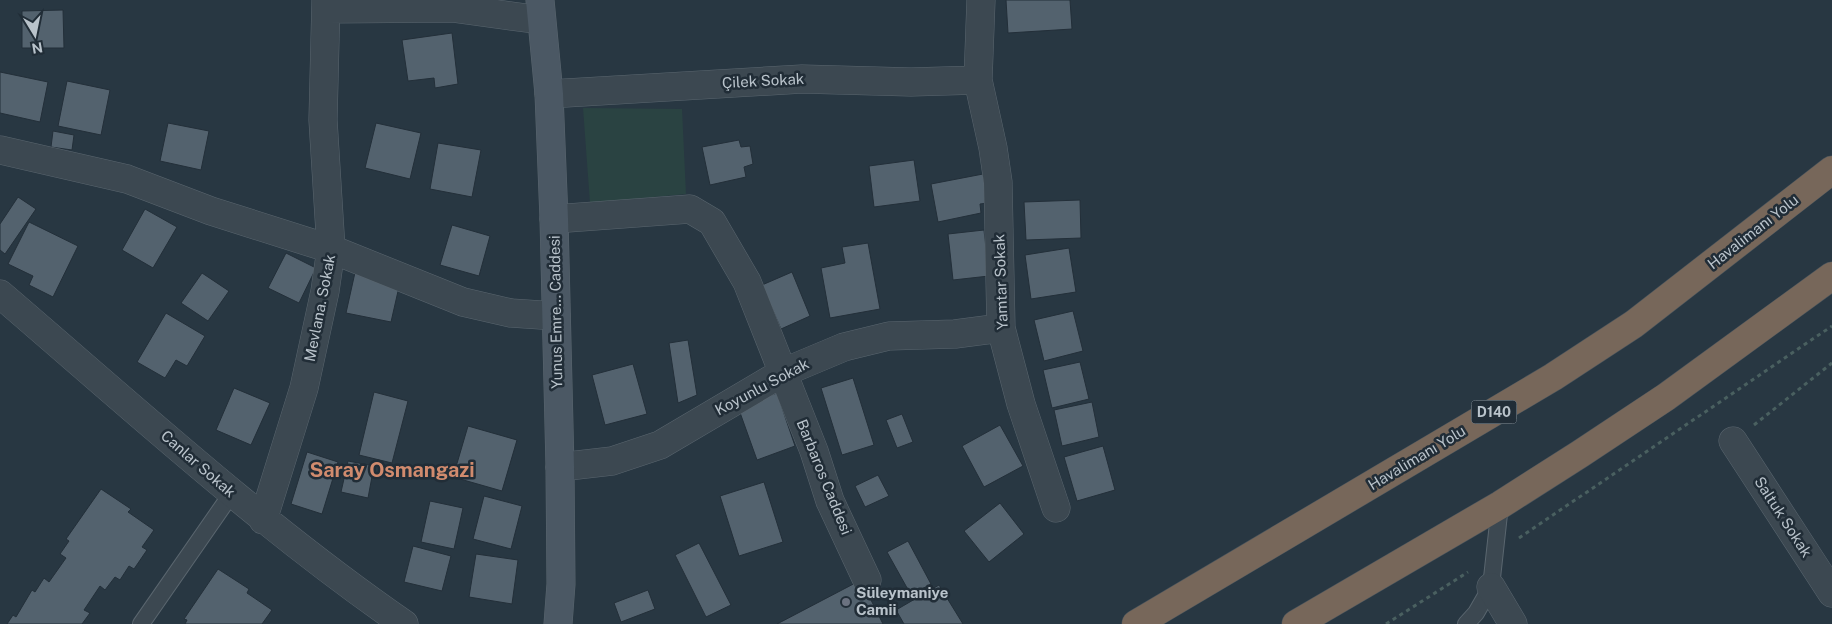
<svg xmlns="http://www.w3.org/2000/svg" width="1832" height="624" viewBox="0 0 1832 624" font-family="'Public Sans',sans-serif">
<rect width="100%" height="100%" fill="#283742"/>
<!-- green -->
<path fill="#2a4342" d="M583,108L682,109L686,194L590,203Z"/>
<!-- building -->
<path fill="#53626e" stroke="#232f39" d="M1006,0H1070L1072,29L1008,33Z
M63,10L64,48H22V11Z
M452,33L458,84L435,88L434,78L408,81L402,40Z
M0,72L48,82L40,122L0,113Z
M67,81L110,90L101,135L58,126Z
M168,123L209,131L201,170L160,161Z
M376,123L421,133L410,179L365,168Z
M53,131L74,135L72,150L51,147Z
M739,140L741,147L750,146L753,164L744,167L746,177L710,185L702,147Z
M438,143L481,150L472,197L430,189Z
M914,160L920,201L874,207L869,166Z
M983,174L988,203L980,204L981,213L938,222L931,184Z
M18,197L36,209L5,254L0,250V224Z
M1080,200L1081,238L1026,240L1024,202Z
M145,209L177,227L153,268L122,250Z
M29,222L78,246L53,297L29,285L33,276L8,264Z
M452,225L490,236L479,276L440,265Z
M984,230L989,276L953,280L948,234Z
M868,243L880,309L830,318L821,268L845,263L842,247Z
M1069,248L1076,292L1031,299L1025,255Z
M286,253L316,268L299,303L268,288Z
M356,268L401,278L391,322L346,313Z
M792,272L810,316L781,329L762,285Z
M202,273L229,291L208,321L181,303Z
M1073,311L1083,351L1044,361L1034,320Z
M166,313L205,336L187,366L176,360L165,378L137,362Z
M688,340L697,395L678,403L669,343Z
M1080,362L1089,399L1052,408L1043,370Z
M633,364L647,414L605,425L592,375Z
M853,378L874,445L842,455L821,388Z
M234,388L270,403L251,445L216,430Z
M374,392L408,401L392,463L359,455Z
M777,393L795,446L757,460L738,407Z
M1092,402L1099,437L1062,446L1054,410Z
M902,414L913,442L897,448L886,420Z
M1000,425L1023,466L984,487L962,446Z
M468,426L517,440L502,491L453,477Z
M1103,446L1115,490L1077,501L1064,457Z
M307,452L338,462L322,514L291,504Z
M348,461L374,466L368,498L341,492Z
M878,475L889,496L865,507L855,486Z
M764,482L783,542L739,556L720,496Z
M101,489L131,509L128,512L154,530L142,547L147,550L134,569L129,566L120,580L115,577L105,590L100,586L84,610L90,613L82,624H7L13,615L16,617L32,590L35,592L44,578L49,582L66,558L60,554L69,541L66,539Z
M484,496L522,506L511,549L473,539Z
M430,501L463,508L454,549L421,542Z
M1000,503L1024,534L989,562L964,531Z
M908,541L931,584L911,595L887,552Z
M699,543L731,605L706,617L675,555Z
M413,546L451,556L442,591L404,582Z
M476,554L518,560L512,604L469,597Z
M218,569L249,589L247,593L272,610L262,624H185L187,620L184,619Z
M861,580L883,624H777Z
M939,585L963,624H904L896,610Z
M648,590L655,609L621,622L614,603Z"/>
<g fill="none" stroke-linecap="round" stroke-linejoin="round">
<defs>
<path id="lane" d="M141,624L232,493
M1466,624L1476,613L1491,587L1500,505"/>
<path id="street" d="M981,0L978,80L993,148L998,182L1001,328L1021,404L1056,508
M327,9L452,8L541,20
M549,94L802,79L911,82L978,80
M0,150L127,179L211,211L331,249L463,302L511,313L556,316
M554,219L690,209L712,222L747,282L814,451L830,501L867,580
M0,294C132,407 261,525 404,624
M1733,441L1832,593
M560,467L612,461L660,445L782,373L844,347L889,336L955,334L1001,328
M263,520L304,388L325,291L331,249L323,120L326,0
M1491,587L1513,624"/>
<path id="secondary" d="M540,0L549,94L554,219L560,467L561,584L558,624"/>
<path id="highway" d="M1136,624L1553,377L1634,324L1832,170
M1296,624L1500,505L1580,454L1666,397L1832,276"/>
</defs>
<!-- lane casing -->
<use href="#lane" stroke="#5a666f" stroke-width="18"/>
<!-- street casing -->
<use href="#street" stroke="#5a666f" stroke-width="29"/>
<!-- secondary casing -->
<use href="#secondary" stroke="#5a666f" stroke-width="29"/>
<!-- highway casing -->
<use href="#highway" stroke="#47535c" stroke-width="29"/>
<!-- path -->
<path stroke="#4a6060" stroke-width="3" stroke-dasharray="4 4" stroke-linecap="butt" d="M1754,425L1832,363
M1519,538L1832,326
M1386,624L1468,572"/>
<!-- lane -->
<use href="#lane" stroke="#3c4851" stroke-width="16"/>
<!-- street -->
<use href="#street" stroke="#3c4851" stroke-width="28"/>
<!-- secondary -->
<use href="#secondary" stroke="#4b5864" stroke-width="28"/>
<!-- highway -->
<use href="#highway" stroke="#77675a" stroke-width="28"/>
</g>
<!-- markers -->
<circle fill="#6b7280" stroke="#212d37" stroke-width="2" cx="846" cy="602" r="5"/>
<g text-anchor="middle" stroke-width="5" stroke-linejoin="round" paint-order="stroke">
<!-- shield labels -->
<rect fill="#212d37" stroke="#8b969f" stroke-width="1" x="1471.5" y="400.5" width="45" height="23" rx="4"/>
<g font-size="14" font-weight="bold" fill="#b9c3cb">
<text x="1494" y="417">D140</text>
</g>
<!-- street labels -->
<g font-size="15" fill="#b9c3cb" stroke="#212d37">
<text transform="translate(763 81) rotate(-3)" y="5">Çilek Sokak</text>
<text transform="translate(1753 232) rotate(-38)" y="5">Havalimanı Yolu</text>
<text transform="translate(1001 282) rotate(-92)" y="5">Yamtar Sokak</text>
<text transform="translate(320 308) rotate(-79)" y="5">Mevlana. Sokak</text>
<text transform="translate(556 312) rotate(-91)" y="5">Yunus Emre... Caddesi</text>
<text transform="translate(762 387) rotate(-28)" y="5">Koyunlu Sokak</text>
<text transform="translate(1417 458) rotate(-31)" y="5">Havalimanı Yolu</text>
<text transform="translate(198 464) rotate(41)" y="5">Canlar Sokak</text>
<text transform="translate(824 477) rotate(68)" y="5">Barbaros Caddesi</text>
<text transform="translate(1783 517) rotate(57)" y="5">Saltuk Sokak</text>
</g>
<!-- poi labels -->
<g font-size="15" font-weight="bold" fill="#b9c3cb" stroke="#212d37" text-anchor="start">
<text x="856" y="598">Süleymaniye<tspan x="856" dy="17">Camii</tspan></text>
</g>
<!-- district labels -->
<g font-size="20" font-weight="bold" fill="#d18b6e" stroke="#212d37">
<text x="392" y="477">Saray Osmangazi</text>
</g>
</g>
<!-- north arrow -->
<g transform="translate(35 35) rotate(170)" stroke="#212d37" stroke-width="4" paint-order="stroke">
<path d="M0-4L9 19L0 12L-9 19Z" fill="#b9c3cb"/>
<text y="-8" font-size="14" font-weight="bold" text-anchor="middle" fill="#b9c3cb">N</text>
</g>
</svg>
